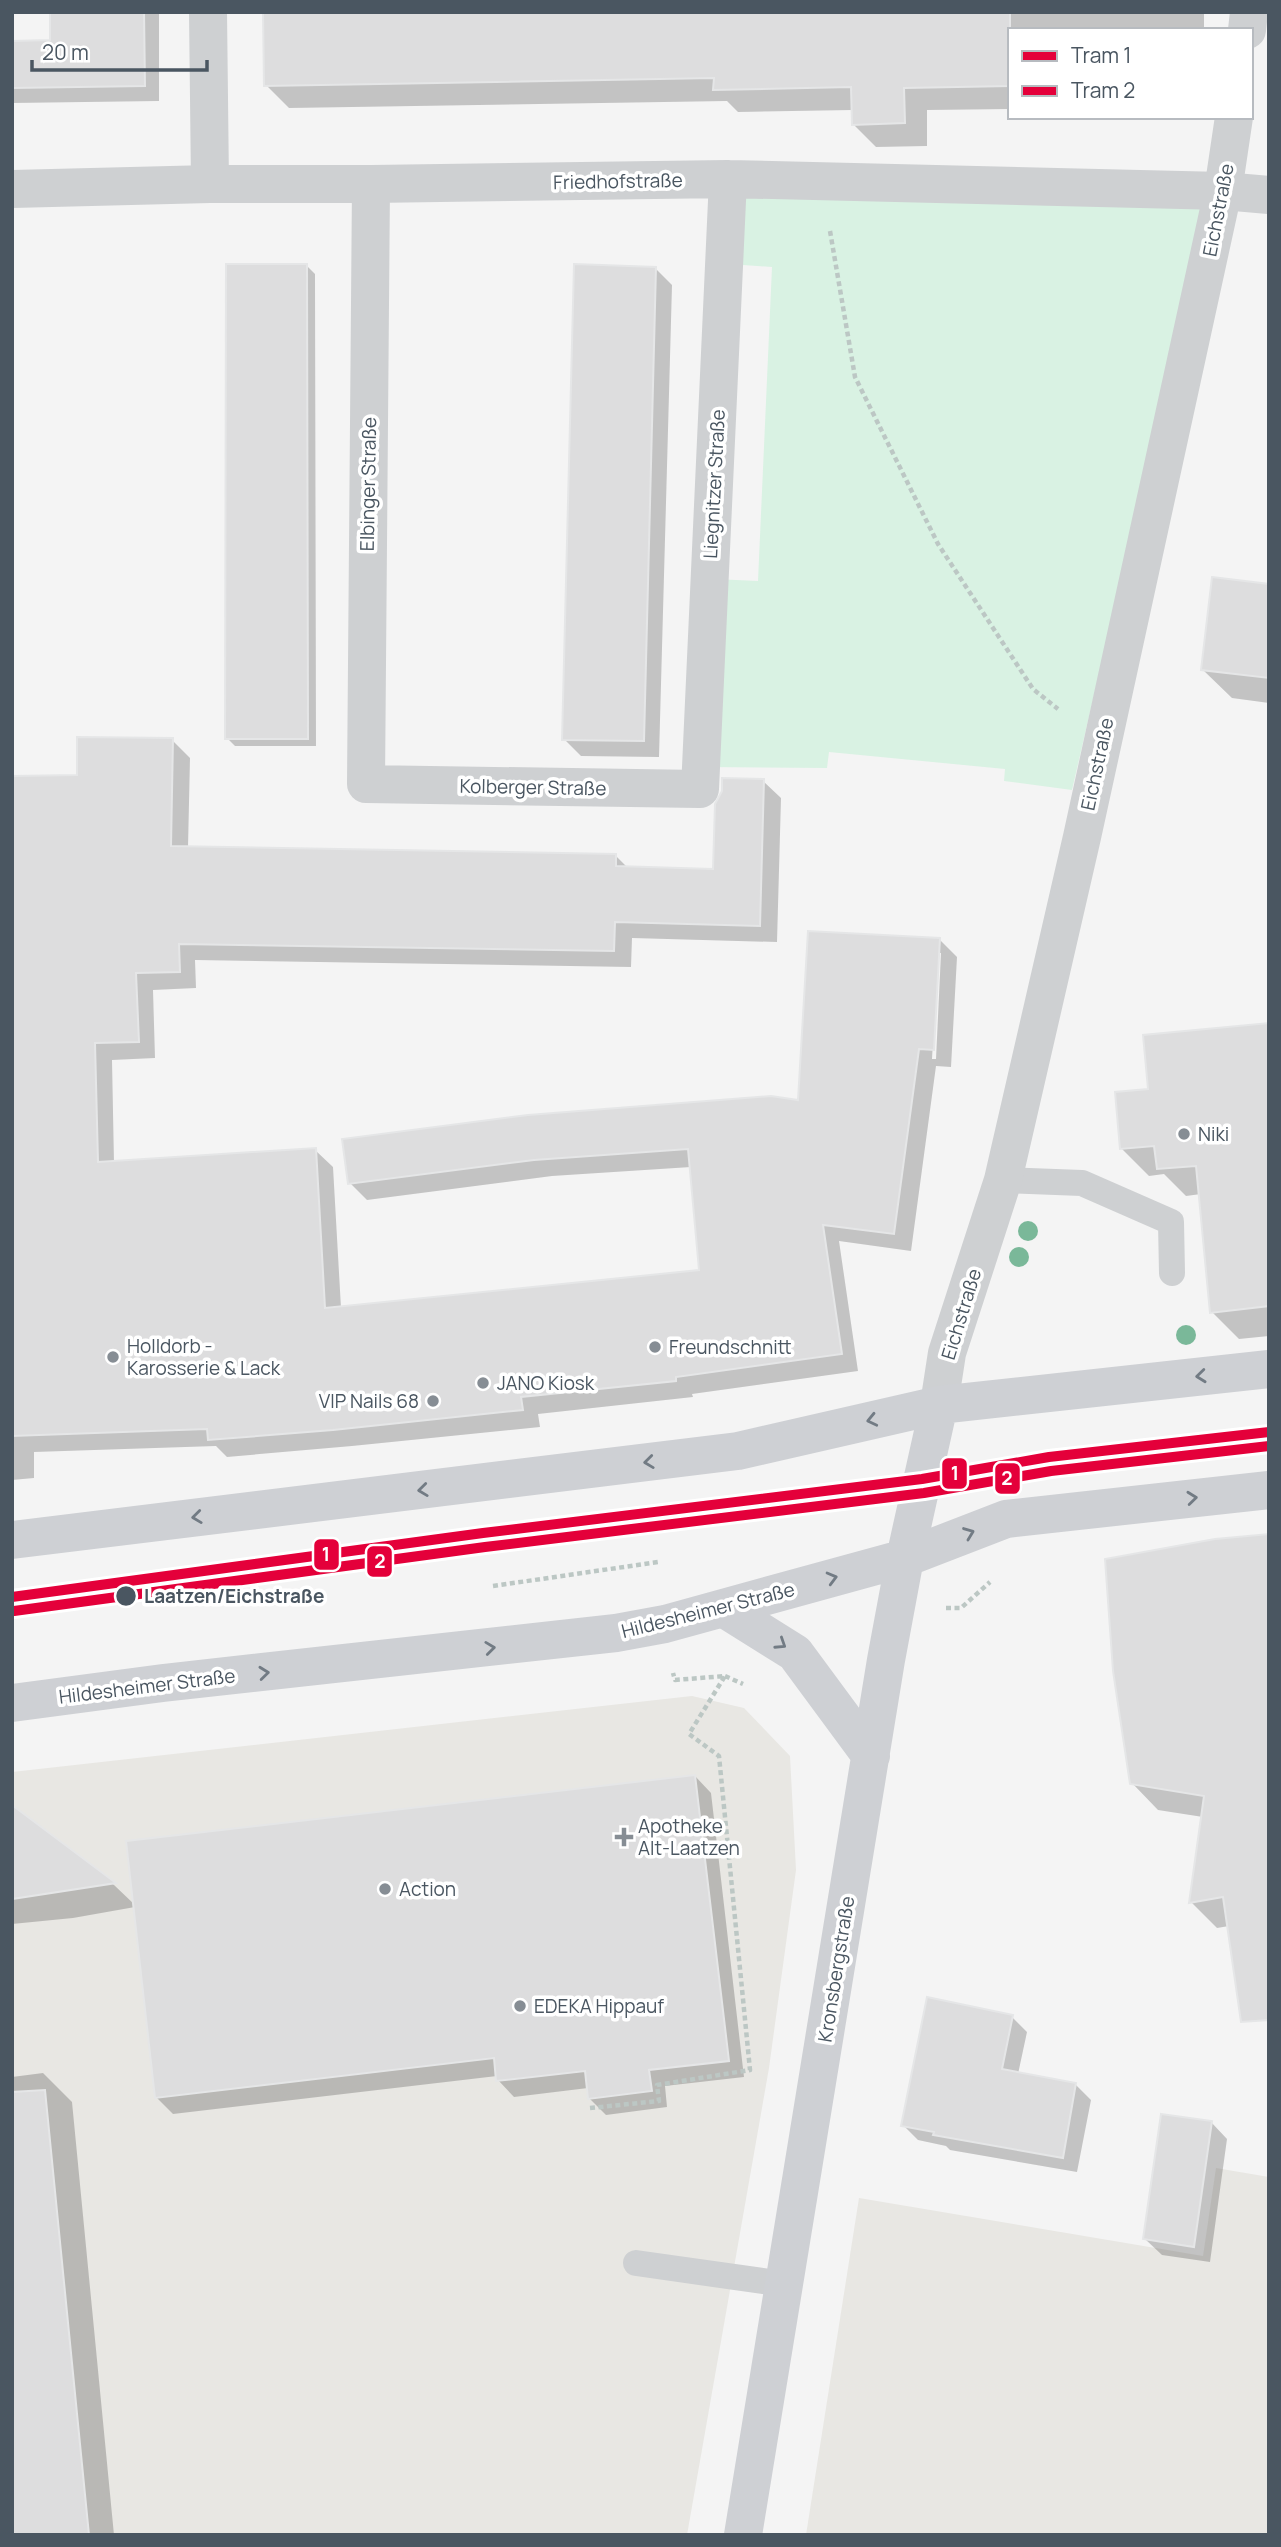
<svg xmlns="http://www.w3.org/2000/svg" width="1281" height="2547" viewBox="0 0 1281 2547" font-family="Manrope,sans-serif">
<rect width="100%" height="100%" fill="#f4f4f4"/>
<!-- commercial -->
<path fill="#e8e7e3" d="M692,1696L744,1708L790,1756L796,1870L769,2068L687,2535H12V1772Z
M1216,2168L1269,2177V2535H806L859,2198L1203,2256Z"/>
<!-- green -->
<path fill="#d9f2e3" d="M733,197L1209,198L1072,790L1004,781L1005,769L829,752L827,768L703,767L714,579L758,581L772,267L729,264Z"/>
<!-- shadow -->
<path fill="#0003" fill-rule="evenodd" d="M52,12H159V101L12,103V42H52Z
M265,12H1204V30H1010V109L927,110V146L876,147L853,124V110L738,112L727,101L289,108L266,85Z
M307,266L315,274L316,746H235L227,738Z
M655,268L672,285L659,757L581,756L564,739Z
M1269,585V703L1232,698L1203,670Z
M172,740L190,758L188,848L615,855L628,868L715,871L763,781L781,798L777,942L632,938L631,967L195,960L196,988L153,990L155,1058L112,1060L114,1163L315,1150L333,1167L341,1308L701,1272L691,1167L552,1176L367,1200L350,1183L800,1102L939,939L957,957L951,1067L936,1066L911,1251L839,1241L858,1371L692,1394L693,1397L538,1414L540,1427L352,1446L227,1457L216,1446L34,1452V1478L12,1480V778L79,776ZM938,953H941L936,1059H932Z
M1269,1025V1336L1239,1339L1212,1312L1201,1194L1186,1196L1164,1174L1149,1176L1121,1148L1150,1091Z
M1269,1536L1229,1926L1217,1928L1191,1902L1203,1817L1158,1810L1132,1783Z
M695,1776L711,1793L744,2077L665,2086L667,2107L606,2115L589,2098L588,2088L514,2097L498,2080L497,2076L173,2114L156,2097L135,1907L73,1918L12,1924V1819L26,1817L114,1885L135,1905Z
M1012,2017L1027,2032L1018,2074L1076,2085L1091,2100L1077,2172L950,2150L946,2146L918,2140L903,2125Z
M43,2073L72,2102L114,2535H12V2077Z
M1211,2122L1227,2139L1210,2262L1162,2255L1145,2239Z"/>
<!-- building -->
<path fill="#ddddde" stroke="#e5e6e7" stroke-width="2" d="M50,12H144L145,86L12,88V41L50,40Z
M263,12H1010V86L904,88L905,123L852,125L851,87L713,90L714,78L264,86Z
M226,264H307L308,739H225Z
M574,264L656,267L644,741L562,740Z
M1212,577L1269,584V678L1201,670Z
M77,737L173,738L171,846L616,854V866L713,869L715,804L722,791V778L764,779L760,926L615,922L614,951L179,944L180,972L136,973L139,1042L95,1043L98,1162L316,1148L325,1308L699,1270L688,1149L534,1160L348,1184L342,1139L528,1115L771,1096L798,1100L808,931L940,938L934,1050L919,1049L894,1234L823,1225L842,1354L676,1377V1381L521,1397L523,1410L333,1430L208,1440L207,1429L12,1436V776L77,775Z
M1269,1023V1306L1210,1313L1196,1166L1157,1169L1154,1146L1120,1149L1115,1092L1148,1089L1143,1035Z
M1269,1534V2020L1241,2022L1223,1897L1189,1903L1204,1796L1130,1784L1113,1671L1105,1559L1215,1539Z
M695,1775L729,2061L649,2070L652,2091L588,2099L585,2071L496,2081L494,2058L155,2098L126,1841Z
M12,1805L116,1883L12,1899Z
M927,1997L1013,2015L1002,2069L1076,2083L1063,2158L933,2135L934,2132L901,2126Z
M45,2090L89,2535H12V2092Z
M1161,2114L1212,2121L1194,2247L1143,2239Z"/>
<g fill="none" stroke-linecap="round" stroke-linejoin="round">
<!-- path -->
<path stroke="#bcc7c4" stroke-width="4.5" stroke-dasharray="5 3.5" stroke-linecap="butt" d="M830,231L855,377L938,544L1033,689L1058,709
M493,1586L658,1562
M946,1608H961L990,1582
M725,1676L743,1684
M590,2108L659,2101L657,2085L750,2070L719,1756L689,1734L725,1676L675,1680L673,1673"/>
<!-- service -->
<path stroke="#ced0d2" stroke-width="26" d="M1003,1180L1082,1183L1171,1222L1172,1273
M636,2263L784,2284"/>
<!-- minor -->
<path stroke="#ced0d2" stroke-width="38" d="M208,12L210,184
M1247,30L1249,12
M371,184L366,784L700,789L728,179
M12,189L210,184H371L728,179L1223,191L1269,195
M939,1405L947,1353L1003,1180L1082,837L1223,191L1234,117"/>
<!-- secondary -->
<path stroke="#ced0d4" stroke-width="38" d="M12,1540L738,1451L939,1405L1269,1369
M723,1608L795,1653L871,1756
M12,1703L163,1683L616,1633L665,1624L905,1558L1006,1519L1269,1490
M743,2535L886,1660L905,1558L939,1405"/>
<defs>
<path id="tram-1" d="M12,1597L483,1533L922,1479L1049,1457L1269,1432"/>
<path id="tram-2" d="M14,1611L485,1547L924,1493L1051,1471L1269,1446"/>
</defs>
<!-- tram-1 casing -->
<use href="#tram-1" stroke="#fff" stroke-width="16"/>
<!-- tram-2 casing -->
<use href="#tram-2" stroke="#fff" stroke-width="16"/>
<!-- tram-1 -->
<use href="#tram-1" stroke="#e4003a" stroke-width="10"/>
<!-- tram-2 -->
<use href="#tram-2" stroke="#e4003a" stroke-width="10"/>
</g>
<!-- trees -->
<g fill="#7ab899">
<circle cx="1028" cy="1231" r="10"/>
<circle cx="1019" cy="1257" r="10"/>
<circle cx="1186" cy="1335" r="10"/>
</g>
<!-- one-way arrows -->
<defs><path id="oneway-chevron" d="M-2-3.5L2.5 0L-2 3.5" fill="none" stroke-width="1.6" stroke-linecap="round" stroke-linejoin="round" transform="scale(1.75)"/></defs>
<g stroke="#727b84">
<use href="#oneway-chevron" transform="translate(1201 1376) rotate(174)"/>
<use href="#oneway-chevron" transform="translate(872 1420) rotate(167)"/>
<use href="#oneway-chevron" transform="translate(649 1462) rotate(173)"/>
<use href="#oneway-chevron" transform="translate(423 1490) rotate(173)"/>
<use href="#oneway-chevron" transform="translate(1192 1498) rotate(-6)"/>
<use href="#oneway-chevron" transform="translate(197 1517) rotate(173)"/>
<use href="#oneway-chevron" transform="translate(969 1533) rotate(-21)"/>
<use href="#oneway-chevron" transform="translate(832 1578) rotate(-15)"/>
<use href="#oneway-chevron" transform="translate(781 1644) rotate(33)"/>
<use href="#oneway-chevron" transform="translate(490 1648) rotate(-7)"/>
<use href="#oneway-chevron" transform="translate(264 1673) rotate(-6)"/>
</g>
<!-- markers -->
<g fill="#868d94" stroke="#fff" stroke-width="2.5">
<circle cx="1184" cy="1134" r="7"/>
<circle cx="655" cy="1347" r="7"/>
<circle cx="113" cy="1357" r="7"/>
<circle cx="483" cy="1383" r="7"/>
<circle cx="433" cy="1401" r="7"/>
<path d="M620.5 1826.5h7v7h7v7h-7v7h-7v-7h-7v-7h7z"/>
<circle cx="385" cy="1889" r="7"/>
<circle cx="520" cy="2006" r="7"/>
</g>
<circle fill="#4a5661" stroke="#fff" stroke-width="2.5" cx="126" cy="1596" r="11"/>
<g text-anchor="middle" stroke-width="7" stroke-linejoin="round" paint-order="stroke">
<!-- street labels -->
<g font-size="19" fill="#4a5661" stroke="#fff">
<text transform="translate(618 181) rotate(-1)" y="7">Friedhofstraße</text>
<text transform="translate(1218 210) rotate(-79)" y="7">Eichstraße</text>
<text transform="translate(368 484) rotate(-89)" y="7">Elbinger Straße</text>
<text transform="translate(714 484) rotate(-87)" y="7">Liegnitzer Straße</text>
<text transform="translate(1097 764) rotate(-78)" y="7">Eichstraße</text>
<text transform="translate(533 787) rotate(1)" y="7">Kolberger Straße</text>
<text transform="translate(961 1314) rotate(-73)" y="7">Eichstraße</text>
<text transform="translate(708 1610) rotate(-14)" y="7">Hildesheimer Straße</text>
<text transform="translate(147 1686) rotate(-7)" y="7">Hildesheimer Straße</text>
<text transform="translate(836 1969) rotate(-81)" y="7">Kronsbergstraße</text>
</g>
<!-- poi labels -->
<g font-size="19" fill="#4a5661" stroke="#fff" text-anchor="start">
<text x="1198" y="1141">Niki</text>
<text x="127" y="1353">Holldorb -<tspan x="127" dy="22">Karosserie &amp; Lack</tspan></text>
<text x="669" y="1354">Freundschnitt</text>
<text x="497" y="1390">JANO Kiosk</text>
<text x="419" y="1408" text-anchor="end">VIP Nails 68</text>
<text x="638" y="1833">Apotheke<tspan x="638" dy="22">Alt-Laatzen</tspan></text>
<text x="399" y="1896">Action</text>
<text x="534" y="2013">EDEKA Hippauf</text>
</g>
<!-- stop labels -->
<g font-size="19" font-weight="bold" fill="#4a5661" stroke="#fff" text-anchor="start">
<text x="144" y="1603">Laatzen/Eichstraße</text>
</g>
</g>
<g stroke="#fff" stroke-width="2.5">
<rect x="941" y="1457" width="27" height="33" rx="7" fill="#e4003a"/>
<rect x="994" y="1462" width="27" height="33" rx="7" fill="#e4003a"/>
<rect x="313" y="1538" width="27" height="33" rx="7" fill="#e4003a"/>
<rect x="366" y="1545" width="27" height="33" rx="7" fill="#e4003a"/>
</g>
<g font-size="19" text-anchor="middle" font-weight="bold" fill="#fff">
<text x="955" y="1480">1</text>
<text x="1007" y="1485">2</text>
<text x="326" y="1561">1</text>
<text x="380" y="1568">2</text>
</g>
<!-- border -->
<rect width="1281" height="2547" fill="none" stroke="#4a5661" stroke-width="28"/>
<!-- legend -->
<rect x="1008" y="28" width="245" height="91" fill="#ffffff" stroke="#b7bbc0" stroke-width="2"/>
<rect x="1022" y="51" width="35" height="10" fill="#e4003a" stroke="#b7bbc0" stroke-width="2"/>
<text x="1071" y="63" font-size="21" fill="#4a5661">Tram 1</text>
<rect x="1022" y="86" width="35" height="10" fill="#e4003a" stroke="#b7bbc0" stroke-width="2"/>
<text x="1071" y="98" font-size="21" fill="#4a5661">Tram 2</text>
<!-- scale -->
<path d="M32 60v10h175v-10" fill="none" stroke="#4a5661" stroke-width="3.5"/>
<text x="42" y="60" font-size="21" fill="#4a5661" stroke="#ffffff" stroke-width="5" paint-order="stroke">20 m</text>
</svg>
